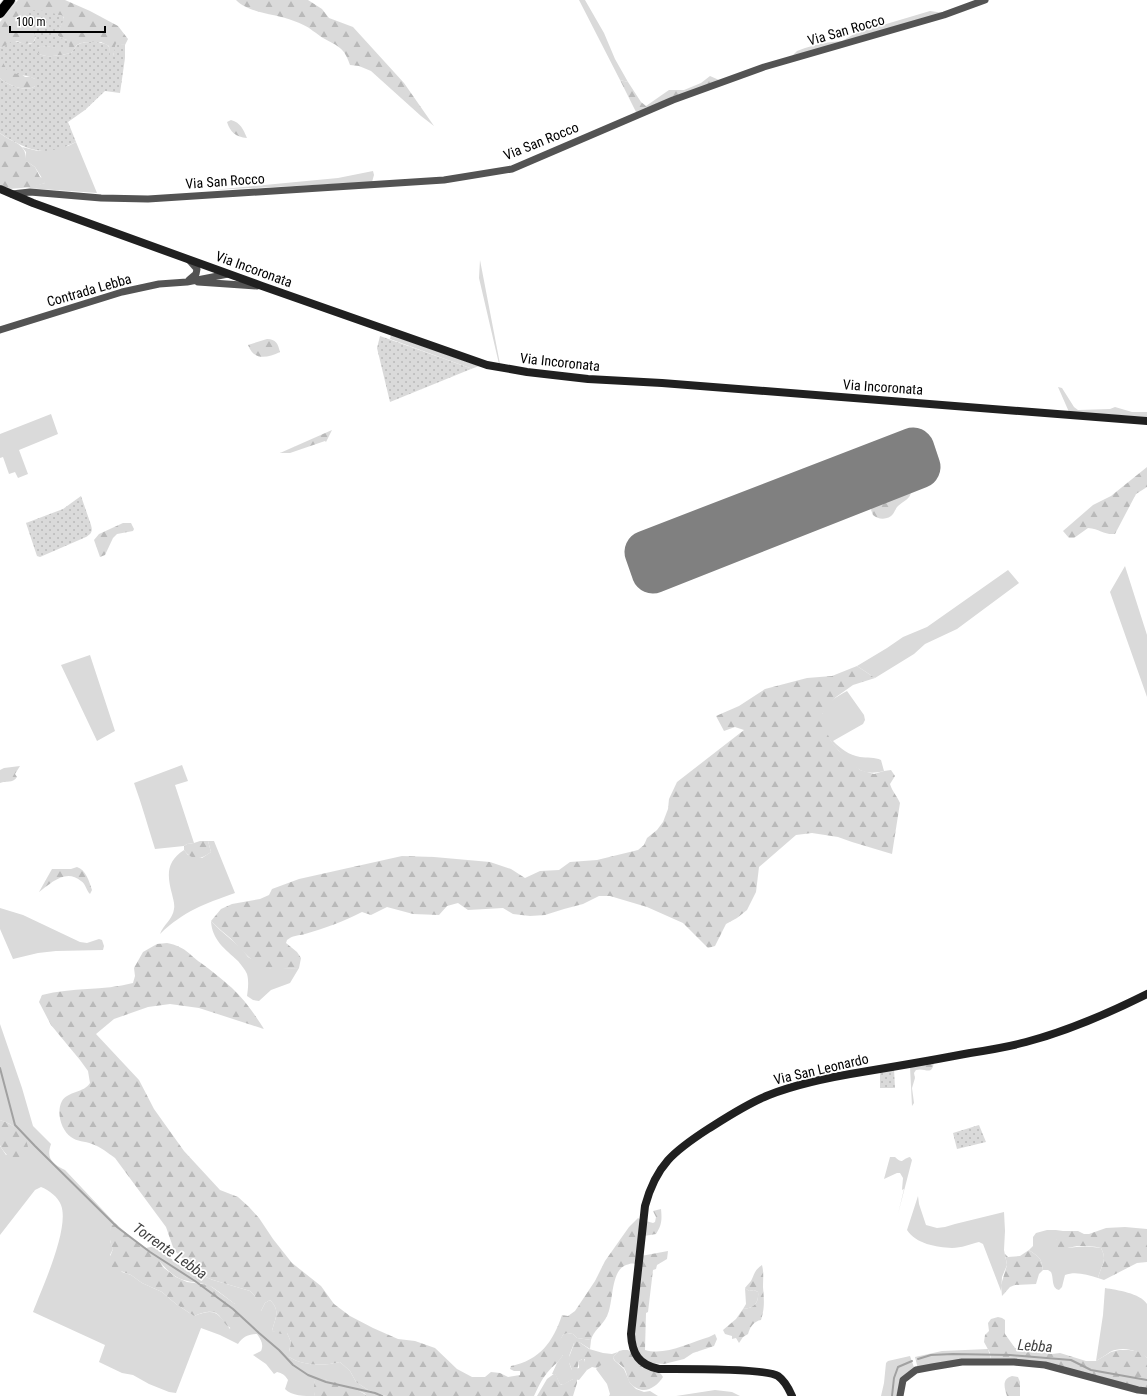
<svg xmlns="http://www.w3.org/2000/svg" width="1147" height="1396" viewBox="0 0 1147 1396" font-family="'Roboto Condensed',sans-serif">
<defs>
<pattern id="forest-firs" width="22" height="20" patternUnits="userSpaceOnUse"><rect width="22" height="20" fill="#dadada"/><path d="M5 1l3.5 6h-7zM16 11l3.5 6h-7z" fill="#b9b9b9"/></pattern>
<pattern id="garden-dots" width="8" height="8" patternUnits="userSpaceOnUse"><rect width="8" height="8" fill="#dadada"/><path d="M2 2h.1M6 6h.1" fill="none" stroke="#b9b9b9" stroke-width="1.8" stroke-linecap="round"/></pattern>
</defs>
<rect width="100%" height="100%" fill="#fff"/>
<!-- grass -->
<path fill="#dadada" d="M579,0H585L604,33L615,59L628,82L620,80Z
M930,11L944,13L791,57L797,51L805,48L823,43L842,41L856,33Z
M76,142L97,193L27,188L45,183L35,167L26,161V152L22,147L38,151L68,146Z
M373,171L374,175L372,182L213,190L338,178Z
M480,260L500,364H499L479,278Z
M391,335L479,366L471,369L470,368L390,339Z
M1058,387L1062,388L1074,407L1078,410L1110,409L1115,407L1132,412H1147V417L1069,412Z
M51,414L58,434L19,450L28,474L18,478L15,472L9,474L3,457L0,458V434Z
M1125,566L1147,635V697L1110,592Z
M1008,570L1019,583L957,629L925,644L914,654L875,678L857,666L887,648L903,637L927,627Z
M90,655L115,731L97,741L61,665Z
M847,691L864,715L865,720L863,724L833,741C841,749 849,755 860,757C867,758 875,757 881,760L884,771C875,773 869,774 860,770C848,763 815,729 822,714C827,703 837,696 847,691Z
M182,765L188,781L175,785L194,843L187,844L184,846L155,849C148,827 142,805 134,783Z
M208,841H214L235,893C204,904 184,911 160,934C163,925 173,919 174,909C175,904 173,899 172,894C167,875 166,862 184,850L188,855L202,858L211,852Z
M0,908L23,915L80,942L87,943L99,939L102,940L104,946L103,950L56,951L38,953L13,959L0,929Z
M211,921L220,930L241,948L248,957L271,969L299,968L290,983L271,990L259,1001L253,1000L247,996C248,989 249,981 247,974C245,969 241,965 238,961C225,949 212,940 211,921Z
M0,1024L22,1088L33,1126L51,1144C46,1158 52,1164 65,1170L115,1223L111,1225L110,1241L113,1249L110,1255L122,1272L131,1275L142,1283L162,1292L176,1304L194,1316C215,1308 217,1312 230,1329L235,1304C229,1300 213,1286 207,1285C196,1281 185,1283 175,1276C163,1268 157,1256 146,1248L159,1245L170,1258L186,1269L213,1280L250,1291L255,1296L261,1311L265,1303L270,1300C281,1311 275,1318 272,1331L287,1333L291,1342L289,1352V1357C303,1366 324,1366 340,1362L350,1371L356,1382L368,1390L386,1396H367L364,1393L324,1379L315,1380L314,1391L315,1396C305,1396 291,1396 285,1389L288,1380C285,1375 282,1373 277,1372L274,1374L266,1364L253,1355L261,1351C264,1344 261,1340 257,1334C249,1334 242,1337 238,1344L220,1335L201,1328L176,1393L169,1392L149,1384L133,1375L122,1373L99,1362L105,1345L33,1312C42,1288 70,1228 61,1205C58,1197 49,1190 41,1187L35,1190L0,1235V1146L6,1155L27,1144C22,1131 13,1124 0,1120Z
M890,1157H895C904,1165 901,1159 910,1157L912,1160L898,1214L904,1189L902,1190L903,1178L900,1173H897L884,1179Z
M918,1196L919,1204L926,1225L937,1228L945,1227L955,1224L1004,1212L1005,1231L1004,1250L1007,1265L1002,1277L1001,1291L983,1244L979,1242C971,1244 961,1248 952,1248C936,1247 916,1244 907,1230Z
M1047,1230H1056V1239L1068,1248C1079,1246 1090,1246 1101,1248C1108,1262 1101,1265 1098,1278C1087,1275 1076,1271 1065,1275L1062,1287L1059,1290C1051,1288 1054,1278 1051,1272L1048,1270H1043C1041,1257 1040,1258 1029,1250L1033,1246V1237L1036,1233Z
M745,1288L749,1291L754,1290L758,1292C759,1303 754,1308 743,1309L746,1304Z
M1105,1288C1117,1290 1140,1293 1147,1304V1358C1138,1350 1122,1346 1110,1352C1106,1355 1101,1358 1096,1361L1103,1315Z
M567,1333L573,1334L577,1338L591,1340L590,1349L579,1342L574,1343C570,1355 566,1358 572,1370L579,1368V1361L584,1358L587,1370L579,1380L573,1379L563,1385L560,1384L555,1374H552L557,1363L563,1355L557,1344L563,1335Z
M988,1349L991,1359L918,1369L915,1357L942,1351Z
M618,1352L613,1357L614,1360L624,1369L630,1383L636,1389L644,1392L650,1391L658,1396H609L610,1394L607,1384L596,1369L597,1368L603,1353L612,1354Z
M910,1356L915,1370L903,1379L898,1396H881L884,1383L886,1363L888,1361Z
M715,1390L732,1392L740,1396H676Z"/>
<!-- forest -->
<path fill="url(#forest-firs)" d="M18,0H65L90,11L118,26L128,39L125,45L116,44L113,56H110L109,46L101,42C93,44 85,40 77,45C75,47 73,51 71,53C61,55 46,59 38,53V48L42,46L61,48L67,40L61,38L57,35L64,18L63,16L40,11L28,25L32,28L36,36L33,43L24,44L17,41L0,48V22Z
M236,0H308L322,9L329,18L353,27L404,83L434,126L421,116L371,71L359,66L350,65C344,47 339,47 323,38C319,36 317,33 313,31C307,26 300,23 294,21C275,13 250,14 236,0Z
M0,57L25,77H31L35,79V86C28,93 6,85 0,78Z
M710,76L719,80L720,82L637,114L620,80L628,82L641,102L646,106L669,90H684L701,83Z
M231,120C241,123 243,129 247,138C236,137 230,132 227,122Z
M0,133C11,143 27,142 26,161L35,167L40,177L44,178L45,183L33,187L9,189L0,185Z
M267,339C276,339 278,344 280,352C267,358 254,361 248,345Z
M332,430L326,442L325,441L290,453H280Z
M1147,467V487L1136,494L1115,534C1104,535 1100,529 1088,528L1074,538H1069L1063,531L1093,505L1111,496Z
M907,485L911,489C912,499 904,500 898,506C896,508 895,511 893,514C889,520 878,520 873,515L871,510L872,507L882,501L889,499L890,496C897,493 899,487 907,485Z
M123,523H131L134,529L133,531L117,534L113,538L105,555L100,557L94,540L99,534Z
M857,666L875,678L853,685L836,697L822,714V723L831,741L839,751L860,770L874,774L884,771L891,770L895,776L890,784C892,791 897,796 900,803L892,854L852,842L838,837L812,833L796,835L759,867L756,892L747,910L737,918L726,924L715,946L708,948L683,923L647,907L610,896H599L583,904L564,909L545,915L530,916L513,914L503,908L468,910L458,903L447,906L439,915L413,914L387,907L371,915L362,912C343,922 325,928 305,934C297,936 293,935 287,940L286,943L297,952L301,958L299,968C290,968 279,970 271,969C252,965 242,949 229,937C223,932 217,927 211,921L221,909L232,904L260,899L269,895L272,889L299,879L402,856L434,857L490,862L511,869L525,878L540,871L559,870L570,862L597,860L638,850L644,845L647,838L657,830L663,822L668,809L669,799L677,782L744,730L735,727L724,731L716,716L739,706L765,689L807,678L832,676Z
M20,766L15,774L17,777C12,784 7,780 0,783V770L4,768Z
M200,841H208L211,852C201,860 192,861 184,850V846L187,844L194,843Z
M77,867C86,870 89,881 92,890L90,894C86,890 86,884 81,881C66,868 51,883 39,892L52,869H71Z
M167,943C186,947 187,953 201,963C212,971 222,979 232,988C245,1000 255,1015 264,1029L199,1008L170,1004L148,1007L114,1019L96,1034L139,1080L154,1109L184,1151L220,1190L238,1197L249,1207L259,1218L273,1239L292,1263L321,1286L334,1304L350,1316L373,1328L398,1339L415,1341L435,1348L457,1369L472,1377H485L491,1372L500,1373L508,1377L520,1375V1371H514L510,1369L511,1366C540,1360 553,1342 562,1315L568,1316L575,1311L595,1281L605,1261L629,1227L638,1218L641,1220L635,1264C631,1263 630,1264 626,1265C610,1271 614,1303 607,1316C603,1325 593,1331 591,1340L577,1338L573,1334L567,1333L563,1335L558,1344L562,1346L565,1350C562,1361 553,1365 547,1373C541,1380 538,1388 534,1396H386L368,1390L356,1382L350,1371L340,1362C324,1366 303,1366 289,1357V1352L291,1342L287,1333L281,1334L272,1331C275,1318 281,1311 270,1300L265,1303L261,1311L258,1310L255,1296L250,1291L213,1280L186,1269L192,1268L174,1250L166,1227L115,1158C108,1153 101,1147 92,1144C85,1141 77,1142 71,1137C61,1130 56,1112 62,1101C68,1091 84,1093 90,1083L88,1071L80,1060L51,1025L39,1002L42,995C72,987 103,991 133,983L135,976L134,968L143,952L157,944Z
M934,1062C932,1077 925,1067 916,1070L914,1073L915,1078L912,1088L914,1103L912,1106L910,1067Z
M0,1120C13,1124 26,1133 28,1147C28,1149 29,1151 27,1153C24,1158 14,1159 10,1157C8,1157 0,1147 0,1145C0,1140 0,1126 0,1120Z
M661,1209C662,1219 662,1225 656,1234L644,1236L646,1221L653,1223L655,1222L656,1217L653,1211Z
M115,1223L133,1239L155,1254L164,1268L176,1277L187,1282L209,1285L235,1304L244,1315L243,1323L235,1330C216,1324 226,1303 194,1316L176,1304L162,1292L142,1283L131,1275L113,1268L108,1262L113,1249C109,1241 109,1235 111,1225Z
M1125,1227L1147,1229V1262L1137,1263L1104,1280L1098,1278C1101,1265 1108,1262 1101,1248C1093,1246 1085,1246 1077,1246C1070,1247 1065,1250 1058,1247L1056,1239V1230L1063,1231H1078L1084,1234H1089L1106,1228Z
M1029,1250C1040,1258 1041,1257 1043,1270L1039,1274L1036,1284L1015,1285L1010,1287L1002,1296L1001,1285L1007,1265L1005,1254L1008,1257L1020,1256Z
M668,1251L667,1259L657,1265L656,1269L653,1270L648,1312L646,1313L645,1350C665,1356 689,1343 709,1337L715,1334L717,1339L714,1346L693,1353L684,1359L664,1364L651,1363L642,1359L634,1343L641,1256Z
M762,1265C764,1273 763,1279 763,1287C764,1299 765,1308 761,1320C754,1321 750,1327 748,1334L743,1337L739,1343L736,1338L732,1339V1336L725,1334L723,1330L736,1319L743,1309C754,1308 759,1303 758,1292L754,1290L749,1291L745,1288C747,1285 751,1282 752,1279C755,1272 756,1269 762,1265Z
M998,1317L1002,1318L1005,1320V1334L1015,1348H1029L1052,1354L1060,1353L1086,1361H1096L1111,1352L1119,1350H1129L1141,1352L1147,1358V1391L1091,1376L991,1359L990,1353L984,1342L985,1335L989,1331L988,1323L991,1319Z
M575,1341L579,1342L589,1349L603,1353L604,1363L597,1368L592,1367L587,1370L585,1367V1359H582L579,1361L577,1371L576,1372L572,1370L568,1360Z
M623,1350H628L661,1374L663,1377C655,1389 642,1396 630,1383C627,1379 627,1372 624,1368C621,1364 615,1363 613,1357L619,1351Z
M555,1373L560,1384L562,1385L573,1379H577V1383L573,1396H537L547,1379Z
M1012,1376L1018,1377L1020,1382V1396H1007C1004,1387 1002,1379 1012,1376Z
M320,1378C330,1380 360,1389 367,1396H315C313,1390 314,1386 315,1380Z"/>
<!-- garden -->
<path fill="url(#garden-dots)" d="M31,10L45,11L63,16L64,19L57,35L61,38L67,40L70,46C61,53 48,43 38,48V53C46,59 61,55 71,53C74,50 75,46 79,44C84,41 107,41 109,47C110,49 110,54 110,56H113L116,43L125,45V58L120,93L105,91L85,110L68,122L76,142C52,154 36,154 13,141C9,139 4,136 0,133V78C6,85 28,93 35,86V79C31,76 15,74 8,72L0,57V48L13,41C23,42 33,50 36,36L24,20L23,16L25,12Z
M380,336L470,368L471,369L390,402L377,348Z
M81,496L91,525C93,532 91,534 86,537L40,557L37,556L26,523L63,509Z
M894,1069L895,1088H880V1072Z
M979,1125L986,1142L957,1149L953,1133Z"/>
<g fill="none" stroke-linecap="round" stroke-linejoin="round">
<!-- stream -->
<path stroke="#a1a1a1" stroke-width="2" d="M0,1068L15,1125L35,1146L117,1227L150,1252L195,1281L233,1309L259,1333L279,1350L293,1365L308,1375L326,1382L375,1393L382,1396
M918,1359L931,1355L953,1354L1010,1355L1071,1360L1091,1370L1147,1380
M892,1396L894,1378L898,1367L912,1361"/>
<!-- runway -->
<path stroke="#808080" stroke-width="43" d="M913,449L919,467L653,572L646,552Z"/>
<defs>
<path id="primary" d="M0,13L10,0"/>
</defs>
<!-- primary casing -->
<use href="#primary" stroke="#dbdbdb" stroke-width="12"/>
<!-- street -->
<path stroke="#535353" stroke-width="7" d="M12,194L30,192L101,198L148,199L444,180L512,169L673,100L764,67L944,15L985,0
M189,280L196,274L197,269L189,260
M198,282L257,286
M0,330L122,292L159,284L187,282L228,274
M900,1396L903,1380L916,1370L932,1367L962,1362H1014L1045,1365L1138,1390L1147,1391"/>
<!-- secondary -->
<path stroke="#202020" stroke-width="8" d="M0,189L33,203L262,286L487,365L527,372L588,379L662,383L1147,421
M792,1396C789,1389 785,1381 778,1376C767,1368 678,1369 659,1369C639,1365 632,1354 631,1334L645,1206C656,1165 674,1151 708,1129C727,1117 748,1103 769,1095C799,1083 831,1077 862,1072C898,1066 934,1060 970,1053C989,1050 1008,1047 1026,1042C1068,1031 1109,1013 1147,994"/>
<!-- primary -->
<use href="#primary" stroke="#000" stroke-width="10"/>
</g>
<g text-anchor="middle" stroke-width="3.5" stroke-linejoin="round" paint-order="stroke">
<!-- street labels -->
<g font-size="14" fill="#000" stroke="#fff">
<text transform="translate(846 30) rotate(-16)" y="5">Via San Rocco</text>
<text transform="translate(541 141) rotate(-22)" y="5">Via San Rocco</text>
<text transform="translate(225 181) rotate(-4)" y="5">Via San Rocco</text>
<text transform="translate(254 269) rotate(20)" y="5">Via Incoronata</text>
<text transform="translate(89 290) rotate(-16)" y="5">Contrada Lebba</text>
<text transform="translate(560 362) rotate(6)" y="5">Via Incoronata</text>
<text transform="translate(883 387) rotate(4)" y="5">Via Incoronata</text>
<text transform="translate(821 1069) rotate(-13)" y="5">Via San Leonardo</text>
</g>
<!-- water labels -->
<g font-size="15" font-style="italic" fill="#424242" stroke="#fff">
<text transform="translate(170 1251) rotate(35)" y="5">Torrente Lebba</text>
<text transform="translate(1035 1346) rotate(4)" y="5">Lebba</text>
</g>
</g>
<!-- scale -->
<path d="M10 26v6h95v-6" fill="none" stroke="#000000" stroke-width="2"/>
<text x="16" y="26" font-size="12" fill="#000000" stroke="#ffffff" stroke-width="3" paint-order="stroke">100 m</text>
</svg>
